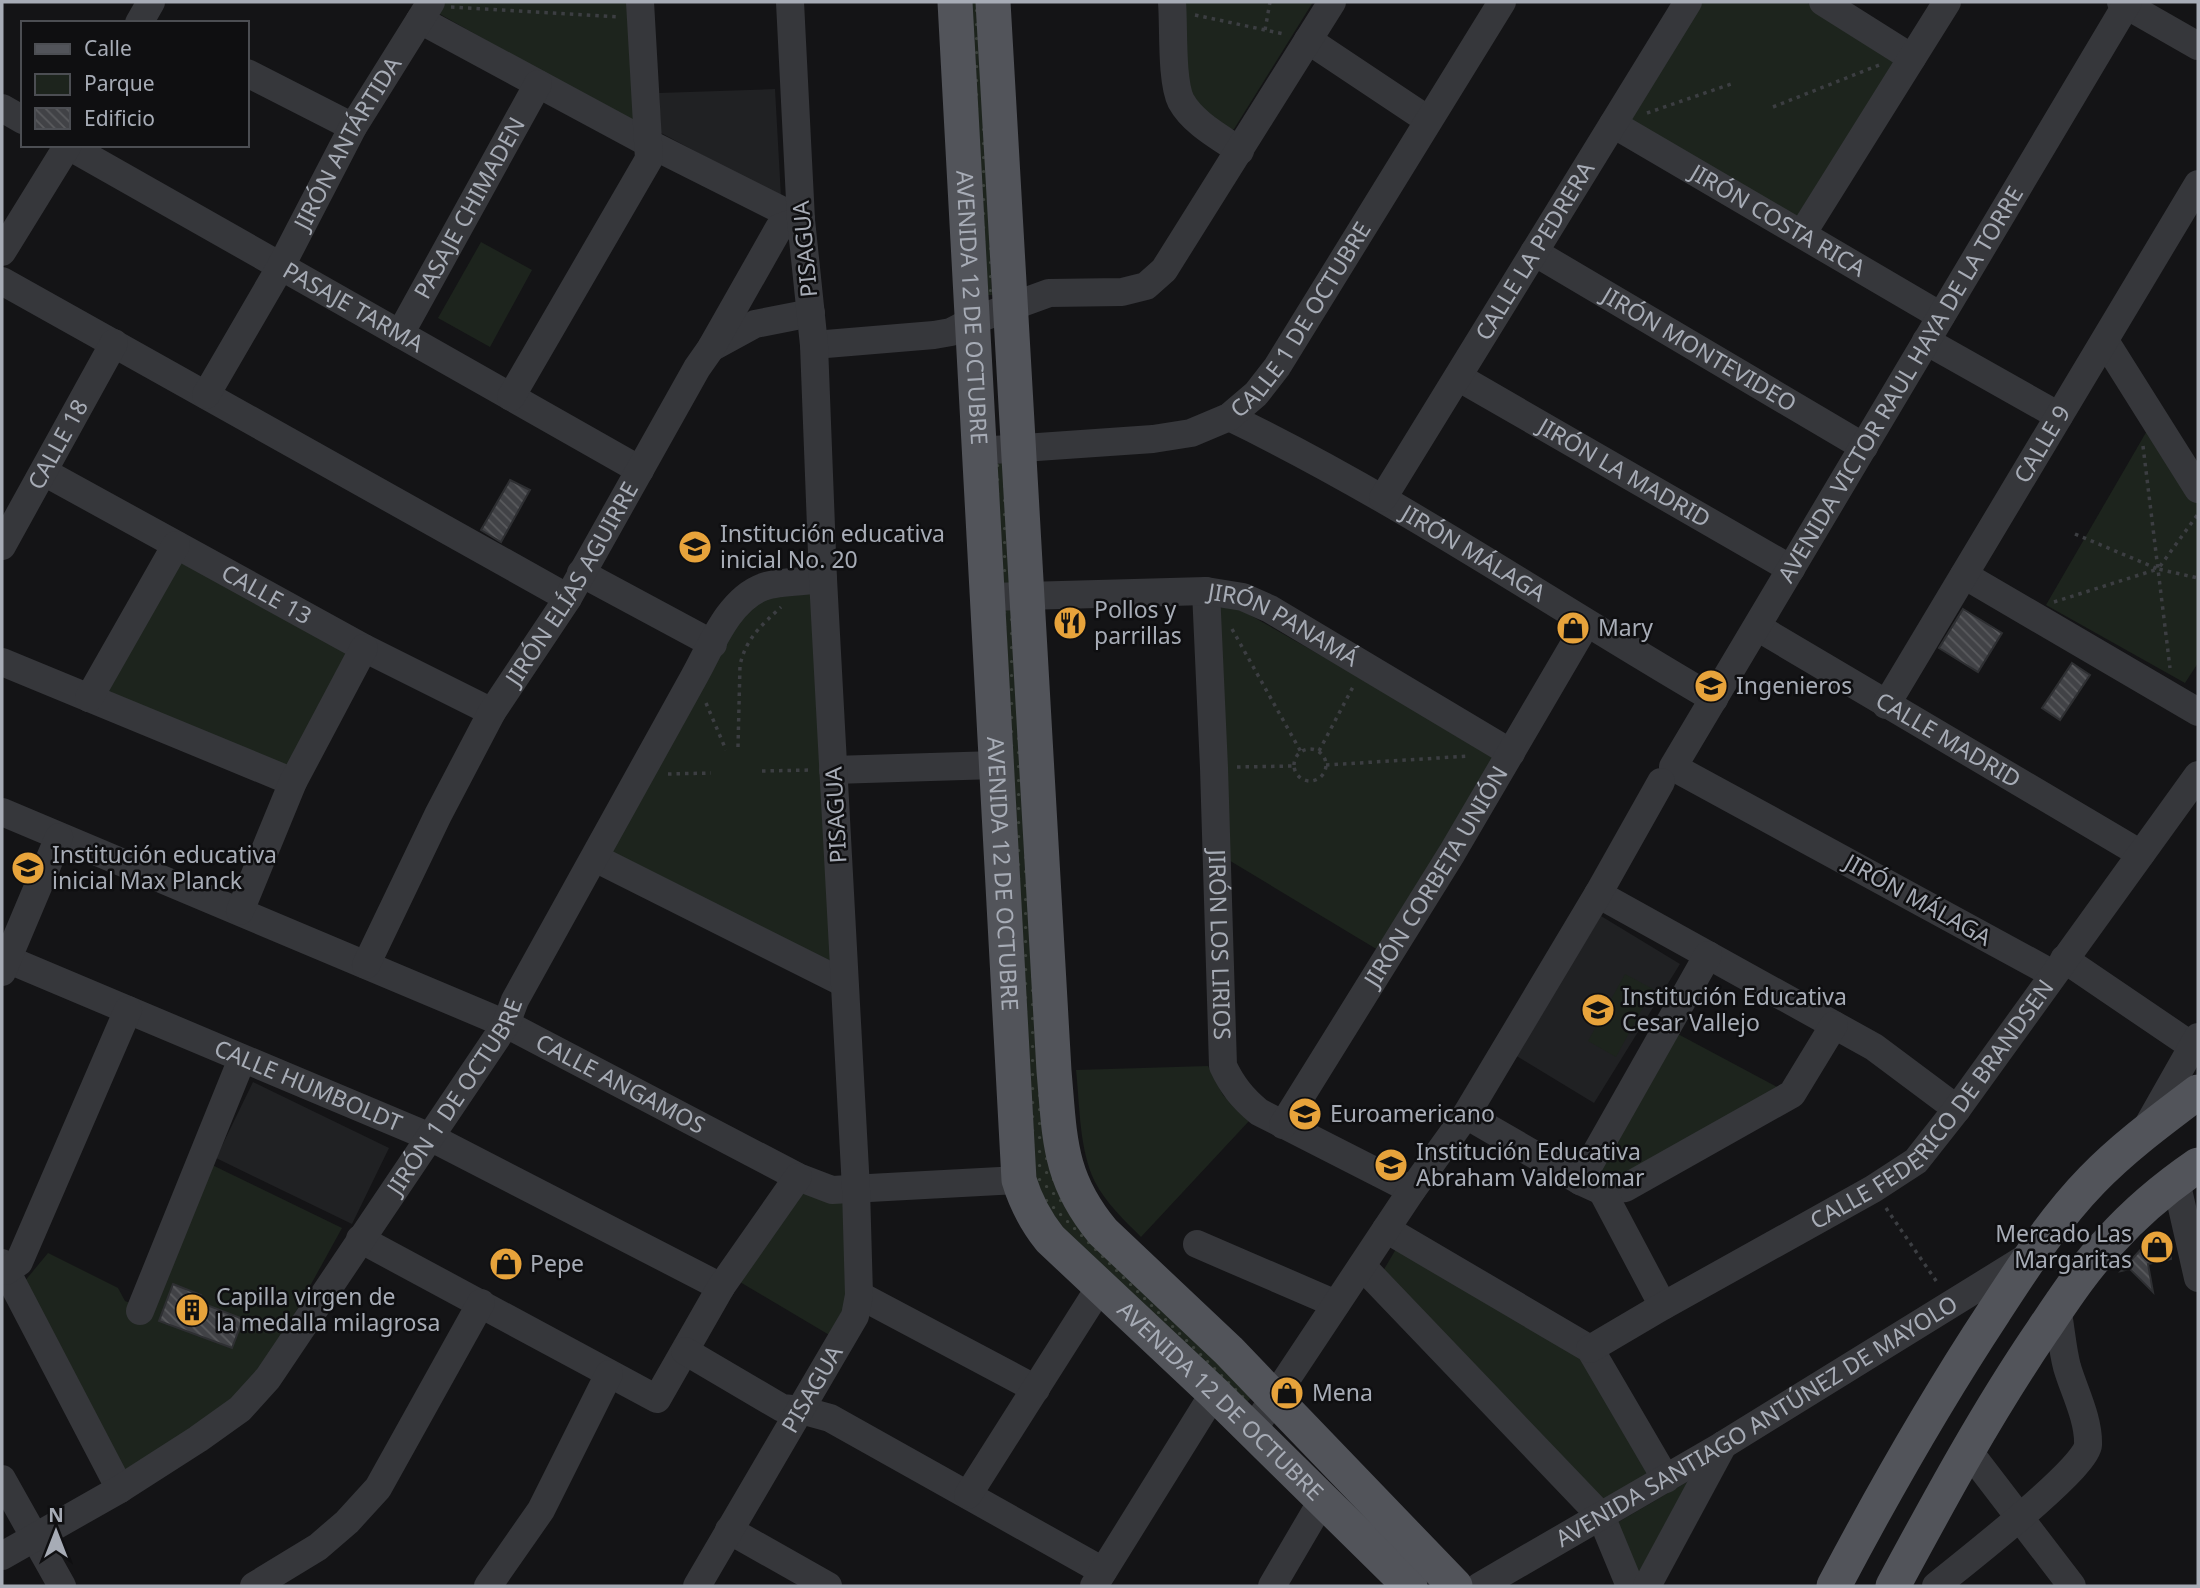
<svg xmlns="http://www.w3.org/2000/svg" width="2200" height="1588" viewBox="0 0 2200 1588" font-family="'Noto Sans',sans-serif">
<defs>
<pattern id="grass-dots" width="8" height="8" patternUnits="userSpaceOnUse" patternTransform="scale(1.75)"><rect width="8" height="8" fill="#1d241d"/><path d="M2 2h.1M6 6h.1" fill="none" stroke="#3b413c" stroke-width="1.8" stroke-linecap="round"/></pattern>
<pattern id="building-back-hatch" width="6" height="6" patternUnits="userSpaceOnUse" patternTransform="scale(1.75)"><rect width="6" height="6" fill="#414246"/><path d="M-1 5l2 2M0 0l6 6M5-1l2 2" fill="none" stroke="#5a5b5e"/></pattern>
</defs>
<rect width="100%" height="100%" fill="#141416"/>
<!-- built -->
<path fill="#202123" d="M775,89L781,197L661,133L659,93Z
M1601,916L1680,964L1594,1103L1515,1055Z
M253,1082L389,1148L352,1224L216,1158Z"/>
<!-- grass -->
<path fill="url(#grass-dots)" d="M970,2H979L992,295H988Z
M1005,460L1013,582L1002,585L994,463Z
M1005,604L1012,607L1044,1139L1249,1390L1251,1398L1246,1403L1063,1239L1033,1191Z"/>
<!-- park -->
<path fill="#1d241d" d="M445,2H630L637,126L438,13Z
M1178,2H1313L1234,129L1224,131L1187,94Z
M1693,2H1806L1897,58L1798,222L1620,121Z
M481,242L532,270L490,347L438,318Z
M2148,429L2198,502V663L2185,683L2046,605Z
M179,557L353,649L287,768L105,690Z
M805,586L817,596L833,959L826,967L606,853L743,608Z
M1218,606H1234L1496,755L1383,953L1227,859Z
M1625,974L1653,989L1616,1057L1588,1041Z
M1676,1033L1779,1088L1615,1183L1595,1174Z
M1208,1066L1223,1095L1249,1121L1141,1237C1124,1220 1106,1203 1095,1182C1079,1149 1080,1107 1076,1070Z
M206,1162L342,1228L261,1375L219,1417L123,1477L24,1282L48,1253L118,1288L125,1301L151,1311Z
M802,1189L853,1199L848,1306L831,1336L740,1282Z
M1399,1244L1588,1358L1657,1475L1609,1506L1383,1271Z
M1692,1479L1638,1577L1615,1524Z"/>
<!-- building -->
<path fill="url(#building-back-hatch)" stroke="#2e2f32" stroke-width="2" d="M510,480L530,490L501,542L481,530Z
M1963,609L2002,633L1978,672L1939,648Z
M2072,663L2090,675L2060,720L2042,708Z
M2157,1232L2169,1236L2171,1259L2148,1264L2153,1292L2130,1269L2121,1271Z
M173,1284L201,1295L199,1302L243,1319L232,1348L159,1321Z"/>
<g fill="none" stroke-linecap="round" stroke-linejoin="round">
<!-- path -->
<path stroke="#3c3e42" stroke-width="3.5" stroke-dasharray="3.5 5" stroke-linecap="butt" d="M451,7L619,17
M1195,15L1284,34
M1265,30L1270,2
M1773,107L1879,65
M1647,113L1734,83
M2143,446L2170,668
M2075,534L2158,569L2198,514
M2054,602L2158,569L2198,578
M1232,629L1301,752
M706,703L726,750
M738,747L740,665C746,638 762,625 781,607
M1294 765a16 16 0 1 1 32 0a16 16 0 1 1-32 0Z
M1319,751L1354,685
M1326,765L1470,756
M1237,767L1294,766
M762,771L812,770
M668,774L711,773
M1886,1208L1939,1285"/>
<!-- minor -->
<g stroke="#36373b" stroke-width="28">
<path d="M1172,2C1174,26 1171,81 1181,101C1193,123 1220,137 1240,151"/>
<path d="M1823,2L1912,58"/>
<path d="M2121,2L2198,46"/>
<path d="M420,20L648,143L801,220"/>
<path d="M139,23L151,2"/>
<path d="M1308,40L1428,120"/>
<path d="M247,73L353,127"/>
<path d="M2,108L23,120"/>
<path id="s1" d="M1613,124L1941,316"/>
<path id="s2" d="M67,145L640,470"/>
<path d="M1802,234L1947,2"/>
<path d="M2,252L68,145"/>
<path id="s3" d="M1534,252L1864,447"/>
<path d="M2,281L568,598"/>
<path id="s4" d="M400,334L538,84"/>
<path d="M1926,341L2059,416"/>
<path d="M2105,341L2198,489"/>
<path d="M814,345L934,335L951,332L972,321L1049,293L1122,292L1146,286L1164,270L1332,2"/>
<path d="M711,348L755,324L811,313"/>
<path id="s5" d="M1458,377L1791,569"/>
<path id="s6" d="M206,395L281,266L353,127L431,2"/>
<path d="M511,397L649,159L640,2"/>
<path id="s7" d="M1229,417C1397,498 1552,605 1714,699"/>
<path id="s8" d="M979,451L1153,439L1191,433L1229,417L1256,394L1277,367L1502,2"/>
<path id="s9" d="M44,472L364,648L492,712"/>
<path id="s10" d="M1383,498L1688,2"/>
<path id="s11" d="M2,546L114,343"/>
<path d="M581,573L713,644"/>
<path d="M1964,575L2198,712"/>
<path id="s12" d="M1206,591L1214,768L1223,1066C1232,1085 1242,1098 1259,1112L1412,1190"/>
<path id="s13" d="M987,597L1206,591L1243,597L1270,609L1511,753"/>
<path id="s14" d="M1757,627L2141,854"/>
<path d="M2,662L293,782"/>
<path d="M89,698L176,545"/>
<path id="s15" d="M1886,705L2198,184"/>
<path d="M833,770L996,765"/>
<path id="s16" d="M2,812L506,1024L798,1177L832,1190L1019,1180"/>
<path d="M595,858L844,983"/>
<path d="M1598,894L1874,1047L1957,1109"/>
<path d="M240,911L293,782L364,648"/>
<path id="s17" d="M2,957L430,1137L721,1287"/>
<path d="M2064,959L2192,1046"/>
<path id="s18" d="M366,965L438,815L492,712L568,598L697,368L711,348L779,228L801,220"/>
<path d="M2,972L59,837"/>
<path id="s19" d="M2053,974L1673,767L2128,2"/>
<path d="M1466,1115L1580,1181L1602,1191L1625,1188L1792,1094L1834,1025"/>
<path id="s20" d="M1283,1125L1452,853L1586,624"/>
<path d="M2147,1127L2198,1037"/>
<path d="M1580,1181L1708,955"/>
<path d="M2176,1181L2198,1278"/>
<path d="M1602,1191L1663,1306"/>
<path d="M1386,1229L1590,1349L1666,1479"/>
<path d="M360,1239L657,1399L721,1287L798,1177"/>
<path d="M1197,1244L1336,1304"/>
<path d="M2,1263L120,1489"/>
<path d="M1362,1266L1601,1516L1630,1586"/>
<path d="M6,1271L19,1262L128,1010"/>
<path d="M859,1295L1036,1389"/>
<path d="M140,1311L242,1059"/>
<path id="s21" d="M1590,1349L1663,1306L1873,1189L1916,1161L1957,1109L2198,775"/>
<path d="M685,1351L782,1408L801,1410L830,1418L1103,1571"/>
<path d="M1252,1431L1412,1190L1466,1115L1598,894L1661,782"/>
<path d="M1967,1449L2072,1586"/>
<path d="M2,1479L62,1586"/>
<path d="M968,1495L1100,1287"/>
<path d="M729,1530L828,1586"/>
<path id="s22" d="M2,1556L120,1489L198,1439L240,1409L268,1378L506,1024L515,1000L694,677C711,647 728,600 763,587C778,581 805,582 823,579"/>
<path d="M254,1586L318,1547L347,1522L378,1488L481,1303"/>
<path d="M488,1586L541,1510L609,1374"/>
<path id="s23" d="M697,1586L855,1316L859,1295L856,1189L823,579L814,345L801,220L790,2"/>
<path d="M1094,1586L1214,1393"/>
<path d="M1272,1586L1323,1499"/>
<path id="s24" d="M1480,1586L1723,1445L2029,1256"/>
<path d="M1647,1586L1723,1445"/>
<path d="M1936,1586C1960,1566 2087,1468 2088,1445C2089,1419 2074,1391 2067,1367C2062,1348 2061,1328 2057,1308"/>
</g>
<!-- major -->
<g stroke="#52545a" stroke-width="35">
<path id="s25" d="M955,2L1019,1180C1026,1203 1035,1220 1050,1239L1214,1393L1410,1586"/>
<path d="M993,2L1054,1071C1060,1138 1058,1178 1103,1232L1229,1351L1455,1586"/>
<path d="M1834,1586C1883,1493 1936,1400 1994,1312C2024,1266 2054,1219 2092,1180C2124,1147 2161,1120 2198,1092"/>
<path d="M1893,1586C1940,1499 1987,1412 2043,1330C2064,1299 2084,1268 2110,1241C2136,1212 2166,1187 2198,1165"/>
</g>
</g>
<!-- icons -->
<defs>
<symbol id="school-disc" viewBox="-11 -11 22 22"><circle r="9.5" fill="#e7a33b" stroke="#0f0f11"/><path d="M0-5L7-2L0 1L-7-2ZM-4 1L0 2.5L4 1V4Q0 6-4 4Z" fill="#111"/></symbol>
<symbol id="restaurant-disc" viewBox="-11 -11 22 22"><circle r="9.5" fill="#e7a33b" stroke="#0f0f11"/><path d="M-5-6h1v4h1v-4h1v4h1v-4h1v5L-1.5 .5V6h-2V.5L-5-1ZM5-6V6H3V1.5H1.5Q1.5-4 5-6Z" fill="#111"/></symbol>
<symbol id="shop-disc" viewBox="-11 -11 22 22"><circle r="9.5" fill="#e7a33b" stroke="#0f0f11"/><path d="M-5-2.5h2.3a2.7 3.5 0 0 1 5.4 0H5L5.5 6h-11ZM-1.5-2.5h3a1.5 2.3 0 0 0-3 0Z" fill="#111"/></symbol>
<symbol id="university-disc" viewBox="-11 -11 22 22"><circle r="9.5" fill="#e7a33b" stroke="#0f0f11"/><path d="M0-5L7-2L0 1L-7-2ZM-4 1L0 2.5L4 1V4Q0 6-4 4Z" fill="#111"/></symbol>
<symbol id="building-disc" viewBox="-11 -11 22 22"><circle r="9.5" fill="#e7a33b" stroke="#0f0f11"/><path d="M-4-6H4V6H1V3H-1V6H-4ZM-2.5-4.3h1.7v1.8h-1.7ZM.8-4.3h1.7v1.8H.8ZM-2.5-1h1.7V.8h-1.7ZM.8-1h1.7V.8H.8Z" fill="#111"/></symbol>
</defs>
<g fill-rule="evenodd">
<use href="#school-disc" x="676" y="528" width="38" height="38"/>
<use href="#restaurant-disc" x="1051" y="604" width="38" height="38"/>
<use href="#shop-disc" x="1554" y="609" width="38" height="38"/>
<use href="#university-disc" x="1692" y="667" width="38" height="38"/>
<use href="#school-disc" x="9" y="849" width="38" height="38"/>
<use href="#school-disc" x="1579" y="991" width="38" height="38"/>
<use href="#school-disc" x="1286" y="1095" width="38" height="38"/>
<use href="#school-disc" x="1372" y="1146" width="38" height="38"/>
<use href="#shop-disc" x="2138" y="1228" width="38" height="38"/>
<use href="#shop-disc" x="487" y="1245" width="38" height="38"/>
<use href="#building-disc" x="173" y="1291" width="38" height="38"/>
<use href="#shop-disc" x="1268" y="1374" width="38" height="38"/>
</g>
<g text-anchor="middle" stroke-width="5" stroke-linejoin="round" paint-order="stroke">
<!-- street labels -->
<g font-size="23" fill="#a7acb6" stroke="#0f0f11">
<text dy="8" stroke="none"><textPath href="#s6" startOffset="289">JIRÓN ANTÁRTIDA</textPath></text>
<text dy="8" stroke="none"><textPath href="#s4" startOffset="144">PASAJE CHIMADEN</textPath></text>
<text dy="8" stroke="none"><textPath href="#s1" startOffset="191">JIRÓN COSTA RICA</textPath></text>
<text transform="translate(805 249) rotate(-95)" y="8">PISAGUA</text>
<text dy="8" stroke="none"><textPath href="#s10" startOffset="290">CALLE LA PEDRERA</textPath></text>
<text dy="8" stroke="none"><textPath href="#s2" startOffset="329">PASAJE TARMA</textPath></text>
<text dy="8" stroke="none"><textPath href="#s25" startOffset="306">AVENIDA 12 DE OCTUBRE</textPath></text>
<text dy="8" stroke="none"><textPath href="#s8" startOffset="376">CALLE 1 DE OCTUBRE</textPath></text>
<text dy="8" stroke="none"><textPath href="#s3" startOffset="192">JIRÓN MONTEVIDEO</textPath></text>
<text dy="8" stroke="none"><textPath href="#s19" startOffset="878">AVENIDA VICTOR RAUL HAYA DE LA TORRE</textPath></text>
<text dy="8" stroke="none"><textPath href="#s15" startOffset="304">CALLE 9</textPath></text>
<text dy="8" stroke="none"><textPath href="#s11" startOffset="116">CALLE 18</textPath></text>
<text dy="8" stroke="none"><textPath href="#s5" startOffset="192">JIRÓN LA MADRID</textPath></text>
<text dy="8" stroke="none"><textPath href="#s7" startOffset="280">JIRÓN MÁLAGA</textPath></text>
<text dy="8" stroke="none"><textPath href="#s18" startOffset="434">JIRÓN ELÍAS AGUIRRE</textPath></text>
<text dy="8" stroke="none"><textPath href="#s9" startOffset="254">CALLE 13</textPath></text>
<text dy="8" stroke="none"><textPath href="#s13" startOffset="304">JIRÓN PANAMÁ</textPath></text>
<text dy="8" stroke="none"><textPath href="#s14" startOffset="222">CALLE MADRID</textPath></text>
<text transform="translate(836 815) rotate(-93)" y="8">PISAGUA</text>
<text dy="8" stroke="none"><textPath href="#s25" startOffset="873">AVENIDA 12 DE OCTUBRE</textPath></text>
<text dy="8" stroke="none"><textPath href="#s20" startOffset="292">JIRÓN CORBETA UNIÓN</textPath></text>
<text transform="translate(1918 900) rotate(29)" y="8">JIRÓN MÁLAGA</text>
<text dy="8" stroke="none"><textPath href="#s12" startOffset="354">JIRÓN LOS LIRIOS</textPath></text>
<text dy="8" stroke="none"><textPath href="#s16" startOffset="676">CALLE ANGAMOS</textPath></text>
<text dy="8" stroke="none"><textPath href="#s17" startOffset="332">CALLE HUMBOLDT</textPath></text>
<text dy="8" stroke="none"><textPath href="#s22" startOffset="660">JIRÓN 1 DE OCTUBRE</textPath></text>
<text dy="8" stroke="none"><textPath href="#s21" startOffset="427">CALLE FEDERICO DE BRANDSEN</textPath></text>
<text dy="8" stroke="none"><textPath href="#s23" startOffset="228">PISAGUA</textPath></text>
<text dy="8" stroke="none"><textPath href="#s25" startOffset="1482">AVENIDA 12 DE OCTUBRE</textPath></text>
<text dy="8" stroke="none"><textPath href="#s24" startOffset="322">AVENIDA SANTIAGO ANTÚNEZ DE MAYOLO</textPath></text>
</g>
<!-- poi labels -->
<g font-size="23" fill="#a7acb6" stroke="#0f0f11" text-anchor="start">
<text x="720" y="542">Institución educativa<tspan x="720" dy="26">inicial No. 20</tspan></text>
<text x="1094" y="618">Pollos y<tspan x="1094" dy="26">parrillas</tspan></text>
<text x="1598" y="636">Mary</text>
<text x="1736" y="694">Ingenieros</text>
<text x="52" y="863">Institución educativa<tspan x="52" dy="26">inicial Max Planck</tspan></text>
<text x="1622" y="1005">Institución Educativa<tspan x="1622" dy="26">Cesar Vallejo</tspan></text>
<text x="1330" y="1122">Euroamericano</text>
<text x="1416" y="1160">Institución Educativa<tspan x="1416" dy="26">Abraham Valdelomar</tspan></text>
<text x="2132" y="1242" text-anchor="end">Mercado Las<tspan x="2132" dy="26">Margaritas</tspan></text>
<text x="530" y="1272">Pepe</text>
<text x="216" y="1305">Capilla virgen de<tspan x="216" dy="26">la medalla milagrosa</tspan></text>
<text x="1312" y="1401">Mena</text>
</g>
</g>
<!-- border -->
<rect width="2200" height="1588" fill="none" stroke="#a7acb6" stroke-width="7"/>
<!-- legend -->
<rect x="21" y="21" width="228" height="126" fill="#0f0f11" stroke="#4c4e53" stroke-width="2"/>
<rect x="35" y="44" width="35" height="10" fill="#52545a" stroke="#4c4e53" stroke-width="2"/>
<text x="84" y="56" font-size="21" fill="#a7acb6">Calle</text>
<rect x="35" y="74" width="35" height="21" fill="#1d241d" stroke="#4c4e53" stroke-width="2"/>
<text x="84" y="91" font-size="21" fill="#a7acb6">Parque</text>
<rect x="35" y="108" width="35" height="21" fill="url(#building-back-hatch)" stroke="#4c4e53" stroke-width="2"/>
<text x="84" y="126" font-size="21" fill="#a7acb6">Edificio</text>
<!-- north arrow -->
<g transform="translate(56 1532)" stroke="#0f0f11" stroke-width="5" paint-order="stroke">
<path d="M0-5L12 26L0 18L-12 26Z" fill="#a7acb6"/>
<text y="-10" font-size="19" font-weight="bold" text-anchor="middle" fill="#a7acb6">N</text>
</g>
</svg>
